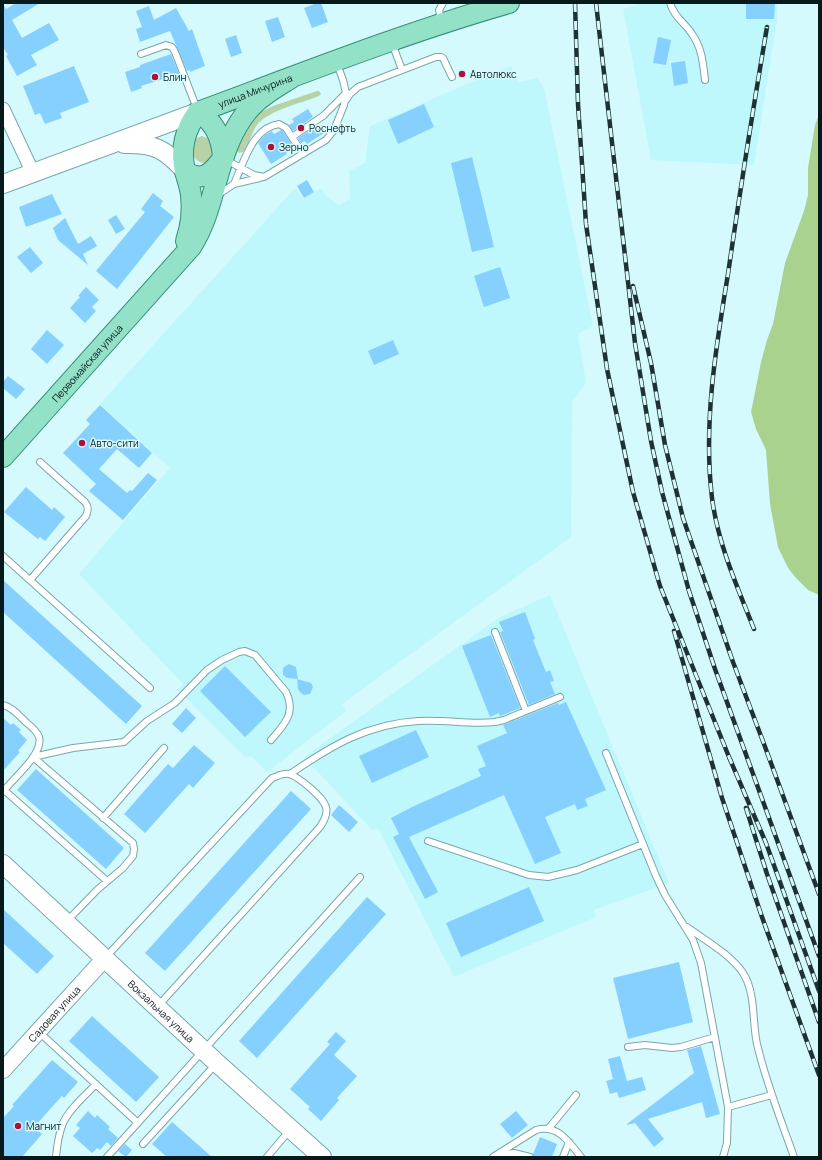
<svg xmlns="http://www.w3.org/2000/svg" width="822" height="1160" viewBox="0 0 822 1160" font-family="Manrope,sans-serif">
<rect width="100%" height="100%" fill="#d5fafd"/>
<!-- built -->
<path fill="#bef8fc" d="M642,3H777V19L754,165L651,160L623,9Z
M511,66L518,82L538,78L544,88L593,326L578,334L586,383L572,402L571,537L342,704L346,711L267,772L251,756L246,758L178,690L183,684L79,574L170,468L100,404L295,188L303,199L321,188L327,197L339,205L350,199L349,171L365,163L370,126L497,71V72Z
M550,595L669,883L594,910L596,917L454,977L378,828L372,830L304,757L500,617Z"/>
<!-- green -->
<path fill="#b7d2a6" d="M317,91H319L321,94L319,96C302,103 269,110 257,125C251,133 250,144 243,152L239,153L237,151V148L242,136L259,113L273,106Z
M202,136L209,139L214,154L207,163C189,164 188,139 202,136Z"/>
<!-- forest -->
<path fill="#aad28f" d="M819,114V595L808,590L796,578L788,568L778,547L770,504L766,450L756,429L751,412L761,362L767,340L773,324L785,263L804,211L808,195V168L815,125Z"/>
<!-- building -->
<path fill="#85d0ff" d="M16,3H40L12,20L22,38L49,23L59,40L31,55L37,65L17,76L6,56L8,55L3,47V4L6,9Z
M317,3H321L328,22L312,28L304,8Z
M746,3H775L774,19H746Z
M149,6L154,20L176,8L189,31L192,29L205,66L190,72V70L187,71L170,31L140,42L136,29L142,27L136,11Z
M278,17L285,37L272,42L265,21Z
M236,35L242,53L231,57L225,39Z
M658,37L671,40L666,65L653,63Z
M171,54L179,74L141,86L142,88L131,92L125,72L140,67V65Z
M685,61L688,83L674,86L671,63Z
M74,66L89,102L60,113L62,118L45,124L40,113L35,115L23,86Z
M424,104L434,127L398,144L388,120Z
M308,109L313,117L293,131L289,125L294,122L292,119Z
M318,125L324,133L307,144L305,141L301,143L298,138Z
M281,130L283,131L294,148L286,153L287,154L271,164L258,143L265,135L272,131L274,134Z
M472,157L494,247L472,252L451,163Z
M307,180L314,192L304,198L297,186Z
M153,193L163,201L160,206L174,217L117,289L96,271L145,212L141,209Z
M52,194L62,214L26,227L19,207Z
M116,215L125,229L116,234L108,220Z
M65,218L78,244L91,236L97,246L83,254L88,265L58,240L53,228Z
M30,247L43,263L31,273L17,257Z
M500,267L510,298L484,307L474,276Z
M86,287L99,300L92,307L96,311L85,323L70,308L80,297L78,296Z
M47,330L64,345L47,364L31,349Z
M393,340L399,354L374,365L368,351Z
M8,376L25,389L16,399L3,388V382Z
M100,405L152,453L139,468L117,449L99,469L127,493L130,490L132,491L148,473L157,480L123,520L89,491L96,484L63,453L90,424L86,420Z
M26,487L52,510L54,507L65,517L45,541L40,537L38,539L4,512Z
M3,580L142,706L126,724L3,612Z
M525,612L535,639L533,640L546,672L550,670L554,681L550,682L555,694L529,705L500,632L503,631L499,622Z
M491,635L520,708L500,716L499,713L490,717L462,646Z
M289,664L296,667L298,679L287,678L283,675V668Z
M225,666L271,712L245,737L200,691Z
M297,679L311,683L313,687L310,694L304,695L300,692L298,689Z
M566,702L606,790L585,799L588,806L577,810L575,804L545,817L561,853L535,864L504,795L409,837L438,892L425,899L393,837L399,834L391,818L412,807L481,776L478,769L486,766L477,746L507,733L503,725L558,703L559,705Z
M186,708L196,718L182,733L172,724Z
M3,718L11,725L13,723L21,730L19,732L27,740L18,751L20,752L3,771Z
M416,730L429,757L372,783L359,756Z
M194,745L215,763L193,788L189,784L145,833L124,814L168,764L173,768Z
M36,769L124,848L106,869L17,790Z
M291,791L311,809L165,971L145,953Z
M339,805L358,822L349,832L331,815Z
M529,887L544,921L461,957L446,923Z
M367,897L386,914L257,1058L239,1041Z
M3,909L54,956L37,974L3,943Z
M679,962L693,1022L628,1039L613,978Z
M92,1016L159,1077L136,1102L69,1041Z
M336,1032L346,1041L334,1055L357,1076L337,1098L339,1100L321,1121L308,1109L310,1107L290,1089L330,1044L327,1042Z
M701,1046L720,1114L706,1118L702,1102L648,1119L664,1139L654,1147L635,1123L627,1125V1124L694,1073L687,1050Z
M620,1056L627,1081L642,1077L646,1090L619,1098L617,1092L610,1094L606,1081L613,1079L608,1059Z
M52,1060L78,1082L64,1098L62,1096L34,1127L42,1134L22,1157H3V1118L14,1106L12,1105Z
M88,1111L95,1118L97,1115L110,1127L108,1129L118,1138L111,1146L107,1142L100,1150L97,1148L92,1153L73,1136L80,1128L76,1125Z
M516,1111L528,1125L512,1138L500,1124Z
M172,1122L212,1157H167L152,1144Z
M540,1137L557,1144L552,1157H534L533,1154Z
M125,1144L132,1150L126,1157L118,1151Z"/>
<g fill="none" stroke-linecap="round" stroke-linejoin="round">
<defs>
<path id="service" d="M670,3C674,17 685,23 692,34C702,48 703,63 705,80
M441,20L439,10L443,3
M392,43L402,70
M141,54L166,45L172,47L175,52L197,109
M346,100L350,94L358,87L436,57H441L443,58L452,77
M292,137L323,116L345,94
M226,160L254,175L264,177L326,140L334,130L344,105L346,93L343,80L337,64
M234,184C244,162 252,128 279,124L286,128L303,154
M219,194L234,184L260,178
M3,556L150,688
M30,580L86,516C88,510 89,507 85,502L40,462
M495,632L526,711
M3,705C13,707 20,717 27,723C32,727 37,731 39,737C44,754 12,779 3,792
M606,753L656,876L665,895L693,940L701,963L728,1107L727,1143L723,1157
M33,757L73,748L124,742L147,721L175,703L207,670L222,660L239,652L245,651L255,655L286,692C296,713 285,724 271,740
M33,757L133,843L134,849L133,856L123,868L97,890L67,921
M290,774C331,746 367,724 418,721C444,719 470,725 495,722L504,720L560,697
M4,790L107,881
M103,818L164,748
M428,841L529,875L548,877L577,870L643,844
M687,927C706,941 730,954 743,973C756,993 752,1022 757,1044C766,1083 781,1120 794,1157
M105,958L272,778C278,776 283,773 289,774C299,777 323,797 326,807C328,814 324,821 320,827L158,1006
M39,1032L138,1123
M628,1047L645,1045L672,1048L681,1047L715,1037
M728,1107L772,1095
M549,1128L576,1095
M143,1144L216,1064
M499,1155L514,1153L530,1157
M56,1157C57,1146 59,1133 63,1123C70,1108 85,1096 96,1084
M107,1157L360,877
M267,1157L289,1131
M493,1157L536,1130C558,1124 569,1142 581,1157
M563,1157L569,1142"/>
<path id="minor" d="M3,109L33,173"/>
<g id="tertiary">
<path id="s1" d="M3,1070L105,958"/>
</g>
<g id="secondary">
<path d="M124,144C154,143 165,149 185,171"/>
<path d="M3,184L198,112"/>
<path id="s2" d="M3,864L217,1063L322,1157"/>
</g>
<g id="primary">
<path id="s3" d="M198,112C301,74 404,33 509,3"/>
<path d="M185,171C202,184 213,172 223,158C222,139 215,122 198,112"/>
<path d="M186,241C191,226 193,211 191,195C190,187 187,179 185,171C180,150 185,129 198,112"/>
<path id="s4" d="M3,457L191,247C219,204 215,146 251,107C262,95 277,87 291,78"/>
</g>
</defs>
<!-- service casing -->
<use href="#service" stroke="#79a6aa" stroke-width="8"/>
<!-- minor casing -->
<use href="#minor" stroke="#79a6aa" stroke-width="15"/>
<!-- tertiary casing -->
<use href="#tertiary" stroke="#79a6aa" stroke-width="18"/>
<!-- secondary casing -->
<use href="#secondary" stroke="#79a6aa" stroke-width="20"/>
<!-- primary casing -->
<use href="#primary" stroke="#338f74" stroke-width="22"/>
<!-- service -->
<use href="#service" stroke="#fff" stroke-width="6"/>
<!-- minor -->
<use href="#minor" stroke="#fff" stroke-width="13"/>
<!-- tertiary -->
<use href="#tertiary" stroke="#fff" stroke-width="16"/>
<!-- secondary -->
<use href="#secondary" stroke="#fff" stroke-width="18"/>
<!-- primary -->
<use href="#primary" stroke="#93e2c8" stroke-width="20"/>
<defs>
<path id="rail" d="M575,3L578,104L586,224L607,369L633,492L660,586L729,757L766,843L819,991
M596,3L635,343L651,441L662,492L689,591L715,669L819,956
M633,286L651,363L665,445L683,518L733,662L764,744L819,894
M754,629C737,586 718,544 712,498C703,423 716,347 728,274C740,191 753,109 767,27
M674,631L722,798L762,917L819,1075
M746,808L767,874L819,1022"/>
</defs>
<!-- rail casing -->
<use href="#rail" stroke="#1e3234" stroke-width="4.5"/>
<!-- rail -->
<use href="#rail" stroke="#d5fafd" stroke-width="3" stroke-dasharray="9" stroke-linecap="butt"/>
</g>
<!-- markers -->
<g fill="#aa1339" stroke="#d5fafd" stroke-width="1.5">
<circle cx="462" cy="74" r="4"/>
<circle cx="155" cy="77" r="4"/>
<circle cx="301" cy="128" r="4"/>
<circle cx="271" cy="147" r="4"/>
<circle cx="82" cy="443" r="4"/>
<circle cx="18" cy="1126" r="4"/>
</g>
<g text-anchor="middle" stroke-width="3" stroke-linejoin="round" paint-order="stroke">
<!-- poi labels -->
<g font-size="10" fill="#07191a" stroke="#d5fafd" text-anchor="start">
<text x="470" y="78">Автолюкс</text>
<text x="163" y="81">Блин</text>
<text x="309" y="132">Роснефть</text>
<text x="279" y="151">Зерно</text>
<text x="90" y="447">Авто-сити</text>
<text x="26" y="1130">Магнит</text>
</g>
<!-- street labels -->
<g font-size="10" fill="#07191a" stroke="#d5fafd">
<text dy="4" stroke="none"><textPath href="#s3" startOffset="61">улица Мичурина</textPath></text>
<text dy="4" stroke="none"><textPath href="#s4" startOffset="126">Первомайская улица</textPath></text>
<text dy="4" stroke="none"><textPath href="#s2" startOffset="216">Вокзальная улица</textPath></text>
<text dy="4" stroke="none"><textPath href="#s1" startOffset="76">Садовая улица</textPath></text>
</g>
</g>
<!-- border -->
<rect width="822" height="1160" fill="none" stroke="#07191a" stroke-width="8"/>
</svg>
